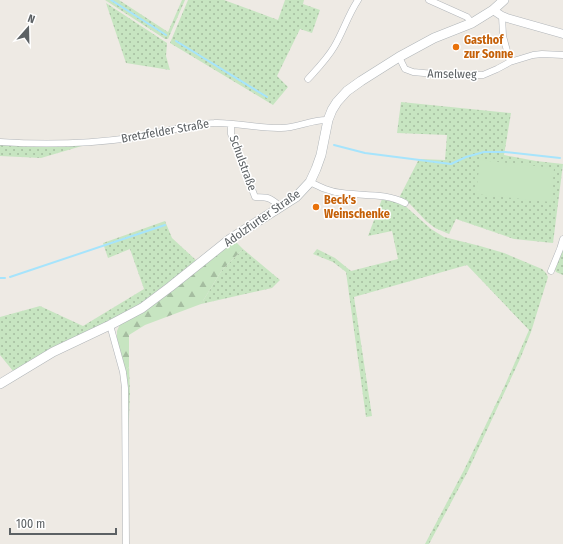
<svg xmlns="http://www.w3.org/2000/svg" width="563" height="544" viewBox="0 0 563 544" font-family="'Fira Sans Condensed',sans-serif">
<defs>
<pattern id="green-dots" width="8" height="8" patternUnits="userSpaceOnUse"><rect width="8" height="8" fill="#c7e5c1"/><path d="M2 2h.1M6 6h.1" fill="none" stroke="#a5bda0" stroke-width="1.8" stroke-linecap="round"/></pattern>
<pattern id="forest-firs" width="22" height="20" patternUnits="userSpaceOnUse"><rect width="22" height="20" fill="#c7e5c1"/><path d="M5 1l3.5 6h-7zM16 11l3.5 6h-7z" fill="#a5bda0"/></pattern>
</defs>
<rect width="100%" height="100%" fill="#eeeae4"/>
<!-- green -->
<path fill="url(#green-dots)" d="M105,0H119L168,32L182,0H185L168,39H165Z
M188,0H224L278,20L285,0H304L303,4L320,10L312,33L300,29L277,76L288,87L273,105L170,43Z
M106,3L167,43L166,56L170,70L126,63Z
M401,102L511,113L504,155L536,161L563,164L553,243L514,239L456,219L449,234L435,228L426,221L410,204L399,198L419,159L445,160L447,135L397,133Z
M0,142L92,143L41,158L0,156Z
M382,199L398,202L403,204L431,229L444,237L480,246L504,253L542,269L546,273L548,277L531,332L520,359L468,471L429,544H425L464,470L505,385L529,330L467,265L354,297L372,416L366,417L346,272L333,262L313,254L317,249L335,258L351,271L398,259L392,231L368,236Z
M165,221L172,238L197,261L139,305L13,371L0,355V317L40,306L83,326L144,289L130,249L108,258L103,243Z
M563,246V275L556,272L554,268Z
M243,249L280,280L272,288L201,304L222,270Z
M129,367L130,392L127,471L124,371Z"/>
<!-- forest -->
<path fill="url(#forest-firs)" d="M234,240L243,249L222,270L201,304L145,325L129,335V367L124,371L117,338V331L120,324Z"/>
<!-- pitch -->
<path fill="#c7e5c1" d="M480,160L554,168L551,202L476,194Z"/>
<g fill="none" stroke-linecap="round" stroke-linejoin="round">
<!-- stream -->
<path stroke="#a6e4fc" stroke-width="2" d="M111,0L166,35
M176,41L267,97
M334,145L365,153L451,164L466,157L484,152H505L560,158
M10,277L165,225
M0,278H5"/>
<defs>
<path id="minor" d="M429,0L467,17L472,23
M502,16L503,36L510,62
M399,57L405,69L413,72L445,75H483L497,69L510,62L533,55L542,54L563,55
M308,79C317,69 327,59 334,47C343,32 348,15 358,0
M231,124V134L255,197C270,197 270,198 281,207
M0,142C44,145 87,144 130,138C151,134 172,129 193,126C200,125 207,123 214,123C236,122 259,129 281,128C298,128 312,119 328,120
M310,182C320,187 330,192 342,193C363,196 386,193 405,203
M551,271L560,249L563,239
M110,325L123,372L125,388L126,544"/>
<path id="tertiary" d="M493,10L502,16L507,18L563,34"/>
<path id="secondary" d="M0,384L53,352L110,325L142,308L170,287L230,239L296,197L310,182L316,169L321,155L328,120L332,110L337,102L347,91L361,81L399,57L434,38L472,23L493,10L504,0"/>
</defs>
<!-- minor casing -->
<use href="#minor" stroke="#b1b5b9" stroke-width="7"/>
<!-- tertiary casing -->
<use href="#tertiary" stroke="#b1b5b9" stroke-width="9"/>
<!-- secondary casing -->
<use href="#secondary" stroke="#b0b5b8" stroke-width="10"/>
<!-- minor -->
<use href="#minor" stroke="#fff" stroke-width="6"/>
<!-- tertiary -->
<use href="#tertiary" stroke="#fff" stroke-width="8"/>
<!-- secondary -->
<use href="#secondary" stroke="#fff" stroke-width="9"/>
</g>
<!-- markers -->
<g fill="#e8710a" stroke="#fff" stroke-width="1.5">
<circle cx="456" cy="47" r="4"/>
<circle cx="316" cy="207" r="4"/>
</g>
<g text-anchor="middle" stroke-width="3" stroke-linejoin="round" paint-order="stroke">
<!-- food labels -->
<g font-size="12" font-weight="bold" fill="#c56008" stroke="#fff" text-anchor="start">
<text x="464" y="44">Gasthof<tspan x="464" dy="14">zur Sonne</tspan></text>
<text x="324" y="204">Beck's<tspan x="324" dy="14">Weinschenke</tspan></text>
</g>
<!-- street labels -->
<g font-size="12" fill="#5c6164" stroke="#fff">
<text transform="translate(452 74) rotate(1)" y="4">Amselweg</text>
<text transform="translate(165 131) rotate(-10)" y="4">Bretzfelder Straße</text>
<text transform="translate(243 163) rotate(70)" y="4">Schulstraße</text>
<text transform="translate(262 218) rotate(-35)" y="4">Adolzfurter Straße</text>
</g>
</g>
<!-- north arrow -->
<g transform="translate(28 28) rotate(20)" stroke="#ffffff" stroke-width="3" paint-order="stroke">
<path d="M0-3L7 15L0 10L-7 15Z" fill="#5c6164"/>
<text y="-6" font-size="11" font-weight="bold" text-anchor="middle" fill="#5c6164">N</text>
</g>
<!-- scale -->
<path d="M10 528v6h106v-6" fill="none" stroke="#5c6164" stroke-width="2"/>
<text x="16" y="528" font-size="12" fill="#5c6164" stroke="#ffffff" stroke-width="3" paint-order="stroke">100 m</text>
</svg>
